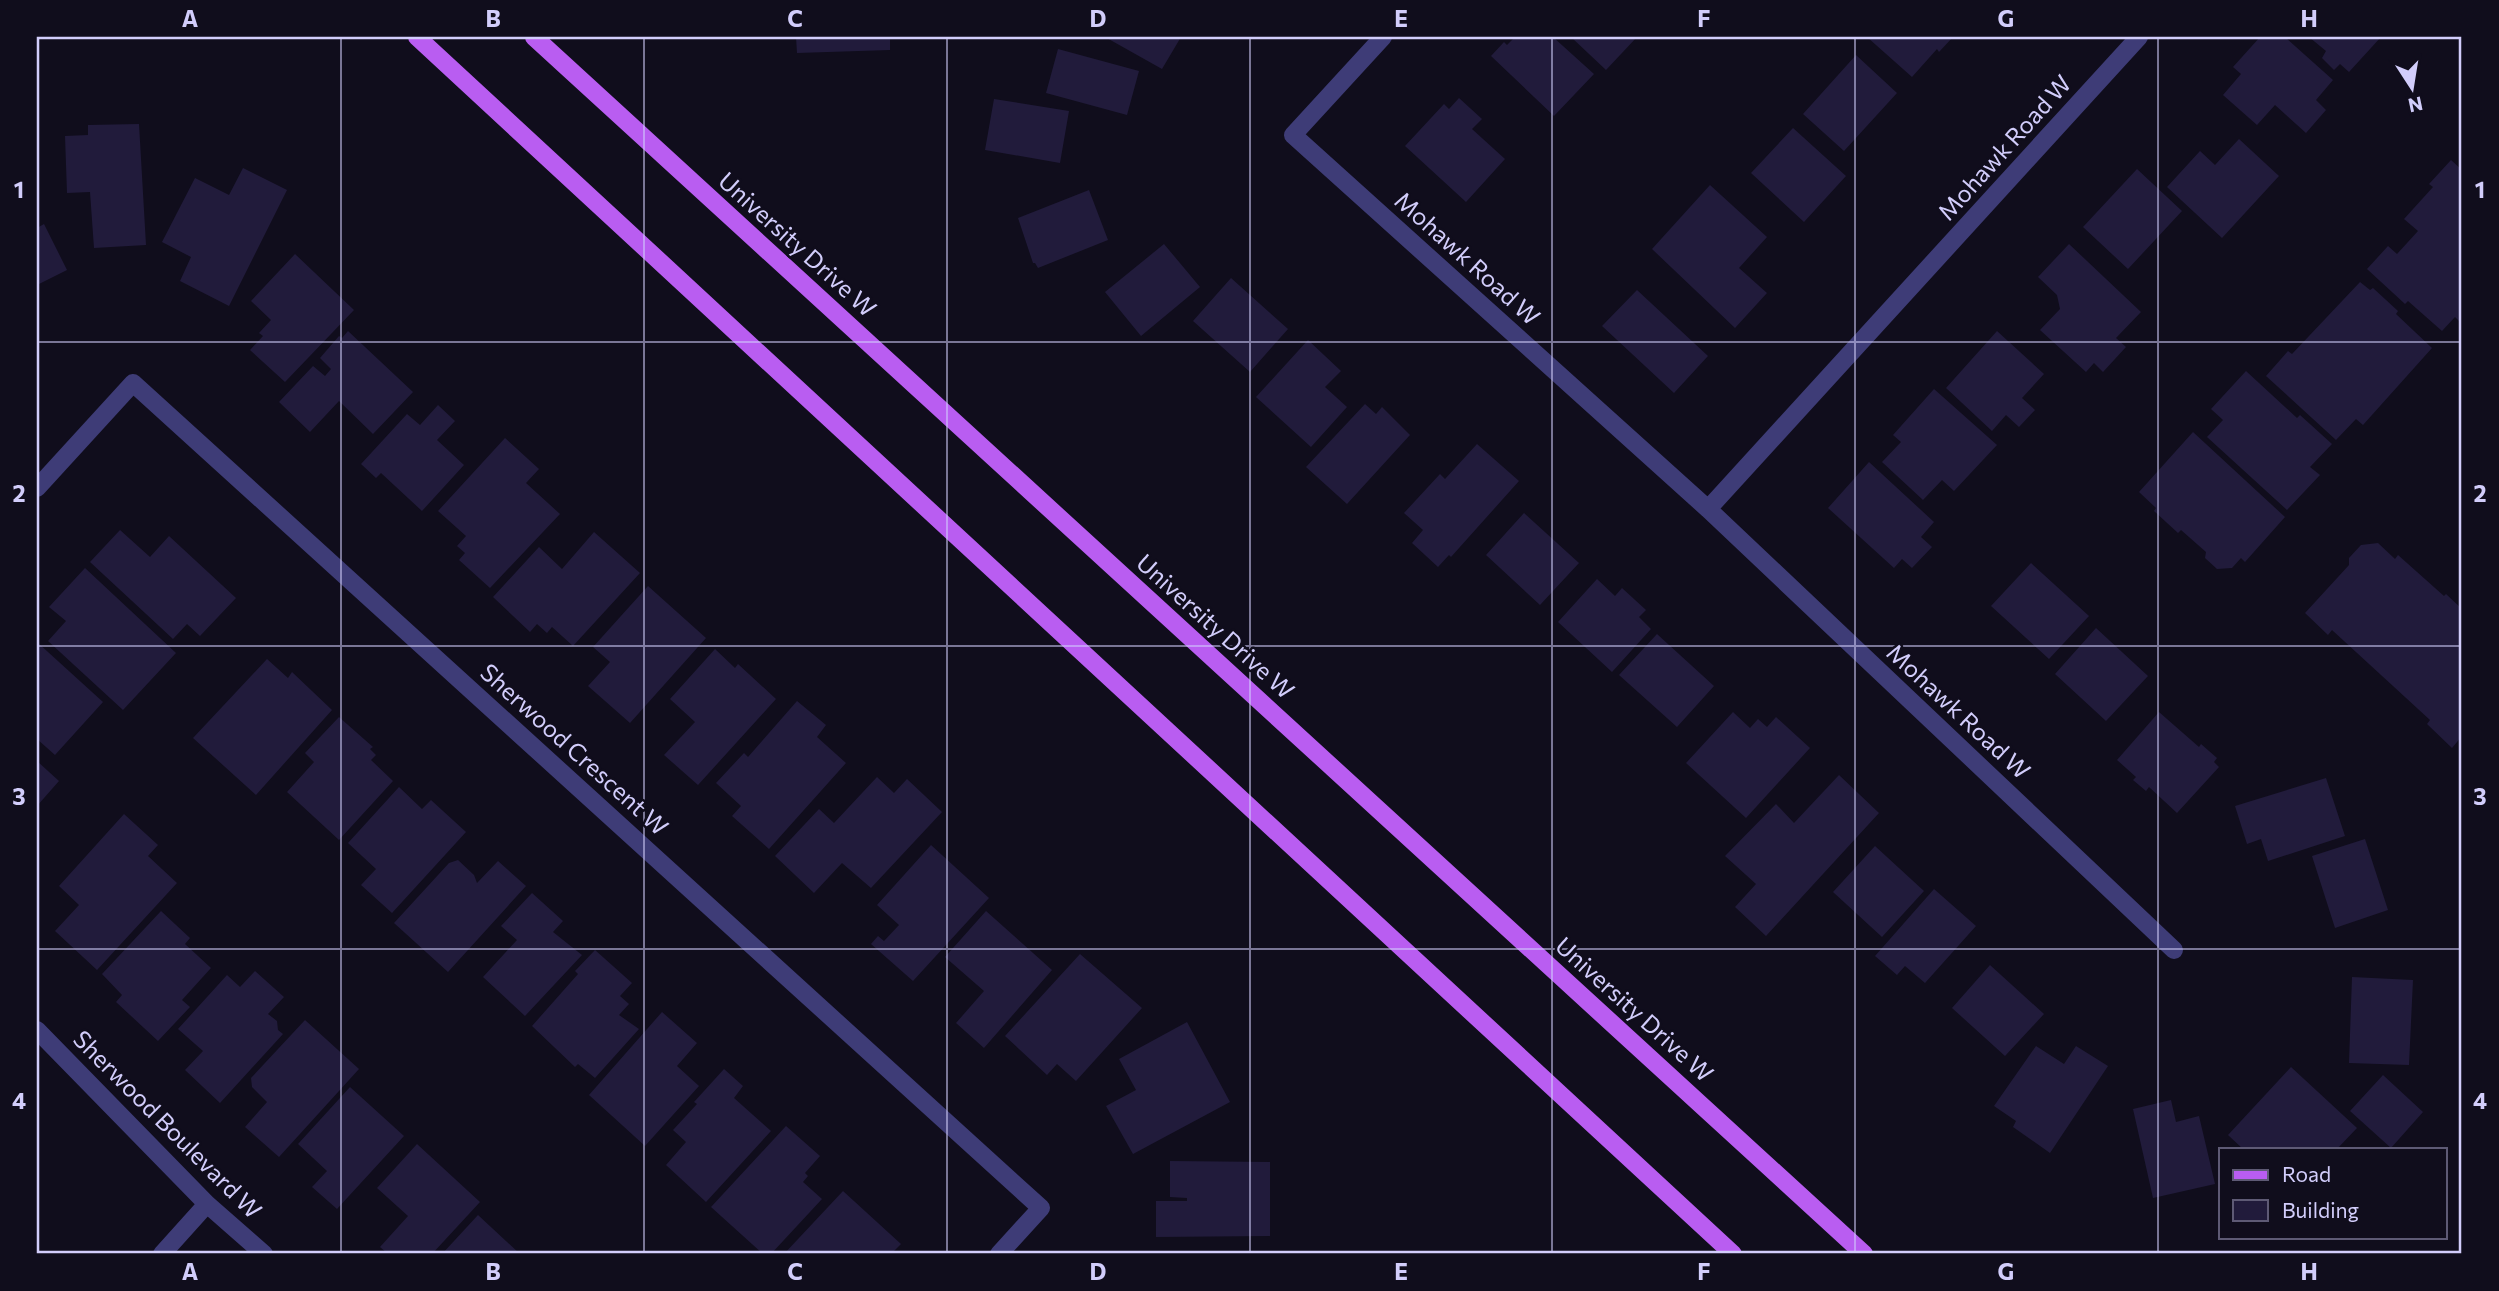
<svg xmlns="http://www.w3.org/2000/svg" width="2499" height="1291" viewBox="0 0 2499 1291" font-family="Commissioner,sans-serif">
<rect width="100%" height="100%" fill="#100d1c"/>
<!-- building -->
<path fill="#211b3b" d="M796,37H890V50L797,53Z
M1105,37H1181L1162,69Z
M1515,37H1553L1594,74L1554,116L1491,56L1504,42L1507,45Z
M1571,37H1637L1606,70Z
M1867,37H1953L1939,52L1937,49L1912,77Z
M2260,37H2285L2333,80L2316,100L2326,110L2306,133L2275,105L2257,125L2223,95L2241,74L2233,67Z
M2309,37H2381L2349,72L2340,64L2334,70L2322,58L2326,51Z
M1058,49L1139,71L1127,115L1046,93Z
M1856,55L1897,93L1844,151L1803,114Z
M1459,98L1482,119L1472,129L1505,159L1466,202L1405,146L1444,104L1449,109Z
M994,99L1069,111L1060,163L985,150Z
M139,124L146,245L94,248L90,192L67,193L65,136L88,135V125Z
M1793,128L1846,176L1804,222L1751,173Z
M2239,139L2279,176L2222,238L2167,187L2200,151L2215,165Z
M2451,160L2462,170V317L2459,321L2455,317L2442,331L2408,301L2405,304L2367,269L2388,246L2397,254L2418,231L2404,219L2433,187L2429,184Z
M243,168L287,190L229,306L180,281L191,257L162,242L195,178L229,195Z
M2137,169L2182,211L2128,269L2083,227Z
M1710,185L1767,237L1739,268L1767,293L1735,328L1652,249Z
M1089,190L1108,240L1038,268L1035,263H1033L1018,218Z
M44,224L67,270L37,285V228Z
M1164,244L1200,287L1141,336L1105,292Z
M2069,244L2141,312L2116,338L2126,347L2103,372L2094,363L2086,372L2040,330L2060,309L2057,295L2038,277Z
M295,254L354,310L285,382L250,350L263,336L259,333L271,320L251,301Z
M1231,278L1288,329L1250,372L1193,321Z
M2360,282L2370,290L2373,288L2398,311L2396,314L2432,348L2363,425L2356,419L2336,440L2266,376L2288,351L2292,354Z
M1637,290L1708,356L1674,393L1602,326Z
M348,331L413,392L373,434L339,401L310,432L279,402L313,366L325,376L331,369L320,358L339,336L342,338Z
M1997,331L2044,374L2022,398L2035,410L2019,427L2006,415L1992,431L1946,388Z
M1308,340L1341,371L1325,387L1347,407L1311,447L1256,397Z
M2246,371L2297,418L2300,415L2332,444L2310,467L2320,475L2287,510L2207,437L2223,420L2211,409Z
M1934,389L1997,445L1954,491L1942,480L1923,500L1882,462L1901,442L1893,435Z
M1365,404L1376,414L1382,407L1410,435L1347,504L1306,467Z
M438,405L455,421L437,440L464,465L422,511L381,473L376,478L361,464L407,414L420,425Z
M2193,432L2285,517L2245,562L2241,558L2232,568L2217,569L2205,558L2206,552L2181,530L2178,533L2154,511L2156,508L2139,492Z
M505,438L539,469L526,483L560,514L490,588L459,560L465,553L457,546L466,536L438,511Z
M1477,444L1519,481L1451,557L1449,555L1438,567L1412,543L1423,530L1404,513L1440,474L1445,479Z
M1869,462L1934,522L1921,537L1932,547L1912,568L1902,559L1894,568L1828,508Z
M1524,513L1579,563L1540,605L1486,555Z
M120,530L150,557L169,536L236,598L200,636L187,624L173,639L90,562Z
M594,532L640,573L573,646L552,627L547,633L537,624L530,632L493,597L539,547L562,569Z
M2378,543L2395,559L2398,555L2444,596L2446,594L2462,609L2460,612L2462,614V736L2452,748L2427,724L2430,720L2332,630L2328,635L2305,613L2349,565V558L2361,545Z
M2031,563L2089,616L2049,659L1991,606Z
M85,568L176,653L123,710L48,641L66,621L49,607Z
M1597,579L1615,596L1622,588L1646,610L1639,617L1651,629L1612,672L1558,622Z
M648,586L706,638L630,723L588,686L610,662L593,647Z
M2096,628L2148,676L2106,721L2055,674Z
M1657,634L1714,686L1677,727L1619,675Z
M37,642L103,702L55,755L37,739Z
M715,649L735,668L738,664L776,699L698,785L664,755L695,722L670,699Z
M267,659L288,678L292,672L332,710L256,795L193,738Z
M797,701L826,725L817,737L846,763L769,849L732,816L741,806L716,783L744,753L748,757Z
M1733,712L1750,728L1758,719L1767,727L1776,717L1810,748L1746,818L1686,763Z
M2159,712L2199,747L2201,744L2217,758L2214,762L2219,767L2177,813L2149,787L2146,791L2133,780L2136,777L2117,760Z
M339,717L373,747L370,749L376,755L371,760L393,781L339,840L287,792L314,762L305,753Z
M37,761L59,781L37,806Z
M1839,775L1879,813L1766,936L1735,907L1756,884L1725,856L1776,804L1794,823Z
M877,777L894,793L907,779L942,812L871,888L842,863L814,893L775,856L819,809L834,823Z
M2326,778L2345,836L2268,861L2261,839L2247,844L2235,806Z
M399,787L422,809L431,800L466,832L392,913L361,885L376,869L348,843Z
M124,814L158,845L148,856L177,883L97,970L55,931L79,905L59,886Z
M2365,839L2388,910L2335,928L2312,856Z
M931,845L989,898L913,981L871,944L878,936L884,941L899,925L877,905Z
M1875,846L1924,891L1882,937L1833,892Z
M458,860L474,875L477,883L498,861L526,886L448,972L394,923L449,863Z
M1934,889L1976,926L1925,983L1905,966L1897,975L1875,956Z
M532,893L563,921L553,932L582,955L525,1016L483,977L517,940L501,926Z
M161,911L190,938L185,944L211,968L182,1000L190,1007L158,1041L116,1002L122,995L102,974Z
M986,911L1052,970L984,1048L956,1023L984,991L945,957Z
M595,950L632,983L620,996L629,1004L619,1015L639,1029L595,1078L578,1064L575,1067L532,1026L578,974L575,971Z
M1080,954L1142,1008L1076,1081L1057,1064L1047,1075L1005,1036Z
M1990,965L2044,1014L2005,1056L1952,1008Z
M255,971L284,997L268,1014L277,1021L278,1030L283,1034L220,1103L185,1070L203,1051L178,1029L227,975L240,987Z
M2352,977L2413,980L2409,1065L2349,1063Z
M662,1012L697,1043L677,1066L699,1086L645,1146L589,1095Z
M305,1020L359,1069L279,1157L245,1127L267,1102L252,1087L251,1078Z
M1187,1022L1230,1102L1133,1154L1106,1106L1136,1090L1119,1059Z
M2036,1046L2064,1064L2076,1046L2108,1066L2050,1153L2013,1127L2016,1121L1994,1106Z
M2291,1067L2357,1128L2337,1149H2243L2228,1135Z
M724,1069L743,1086L734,1098L771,1131L706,1202L666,1165L686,1142L673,1130L697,1104L694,1102Z
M2383,1075L2423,1112L2391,1148L2350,1111Z
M350,1087L404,1136L337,1209L312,1187L327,1171L298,1144Z
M2171,1100L2176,1122L2199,1116L2215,1184L2153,1198L2133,1109Z
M786,1126L820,1156L805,1173L808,1176L803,1182L822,1199L771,1254H763L711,1207Z
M417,1144L480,1202L432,1254H388L380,1247L408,1216L377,1188Z
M1170,1161L1270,1162V1236L1156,1237V1201H1187V1198L1170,1197Z
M843,1191L901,1244L891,1254H784Z
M478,1215L520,1254H442Z"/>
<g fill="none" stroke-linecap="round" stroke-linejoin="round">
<!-- minor -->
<path stroke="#3e3c77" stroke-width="18" d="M1383,37L1293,135L1708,509L2174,950
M37,488L133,383L1041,1208L999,1254
M1708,509L2139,37
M37,1030L207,1204L264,1254
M162,1254L207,1204"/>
<!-- major -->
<path stroke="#b95df1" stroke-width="18" d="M417,37L1733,1254
M534,37L1864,1254"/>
</g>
<!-- grid -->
<path fill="none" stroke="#d2cdfb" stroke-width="2" stroke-opacity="0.55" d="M341,37V1254M644,37V1254M947,37V1254M1250,37V1254M1552,37V1254M1855,37V1254M2158,37V1254M37,342H2462M37,646H2462M37,949H2462"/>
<g text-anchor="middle" stroke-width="5" stroke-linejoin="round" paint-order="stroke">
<!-- street labels -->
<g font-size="24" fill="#d2cdfb" stroke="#100d1c">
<text transform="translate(2005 148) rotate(-48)" y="8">Mohawk Road W</text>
<text transform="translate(797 245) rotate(42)" y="8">University Drive W</text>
<text transform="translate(1467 259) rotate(42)" y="8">Mohawk Road W</text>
<text transform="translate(1215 627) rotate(42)" y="8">University Drive W</text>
<text transform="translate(1958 712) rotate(43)" y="8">Mohawk Road W</text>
<text transform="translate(574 750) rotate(42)" y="8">Sherwood Crescent W</text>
<text transform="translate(1634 1010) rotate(42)" y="8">University Drive W</text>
<text transform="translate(167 1125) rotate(45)" y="8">Sherwood Boulevard W</text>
</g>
</g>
<!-- border -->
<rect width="2499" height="1291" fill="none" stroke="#100d1c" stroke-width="77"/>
<!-- legend -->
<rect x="2219" y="1148" width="228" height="91" fill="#100d1c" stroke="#5e5a75" stroke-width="2"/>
<rect x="2233" y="1170" width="35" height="10" fill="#b95df1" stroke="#5e5a75" stroke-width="2"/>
<text x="2282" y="1182" font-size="21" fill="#d2cdfb">Road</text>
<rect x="2233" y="1200" width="35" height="21" fill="#211b3b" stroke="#5e5a75" stroke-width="2"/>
<text x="2282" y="1218" font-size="21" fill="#d2cdfb">Building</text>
<!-- north arrow -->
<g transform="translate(2412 88) rotate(168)" stroke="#100d1c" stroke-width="5" paint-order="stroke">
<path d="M0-5L12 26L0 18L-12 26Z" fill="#d2cdfb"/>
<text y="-10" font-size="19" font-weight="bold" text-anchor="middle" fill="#d2cdfb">N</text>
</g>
<rect x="38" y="38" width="2422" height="1214" fill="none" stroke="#d2cdfb" stroke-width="2.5"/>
<g font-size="23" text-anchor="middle" font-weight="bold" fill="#d2cdfb">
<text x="190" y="27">A</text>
<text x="493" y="27">B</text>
<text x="795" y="27">C</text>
<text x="1098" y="27">D</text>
<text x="1401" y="27">E</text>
<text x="1704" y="27">F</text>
<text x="2006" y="27">G</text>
<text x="2309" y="27">H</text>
<text x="19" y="198">1</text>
<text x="2480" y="198">1</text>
<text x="19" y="502">2</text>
<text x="2480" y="502">2</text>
<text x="19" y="805">3</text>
<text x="2480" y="805">3</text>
<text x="19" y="1109">4</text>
<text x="2480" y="1109">4</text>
<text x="190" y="1280">A</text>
<text x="493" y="1280">B</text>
<text x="795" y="1280">C</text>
<text x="1098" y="1280">D</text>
<text x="1401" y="1280">E</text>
<text x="1704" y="1280">F</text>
<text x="2006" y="1280">G</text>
<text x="2309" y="1280">H</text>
</g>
</svg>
